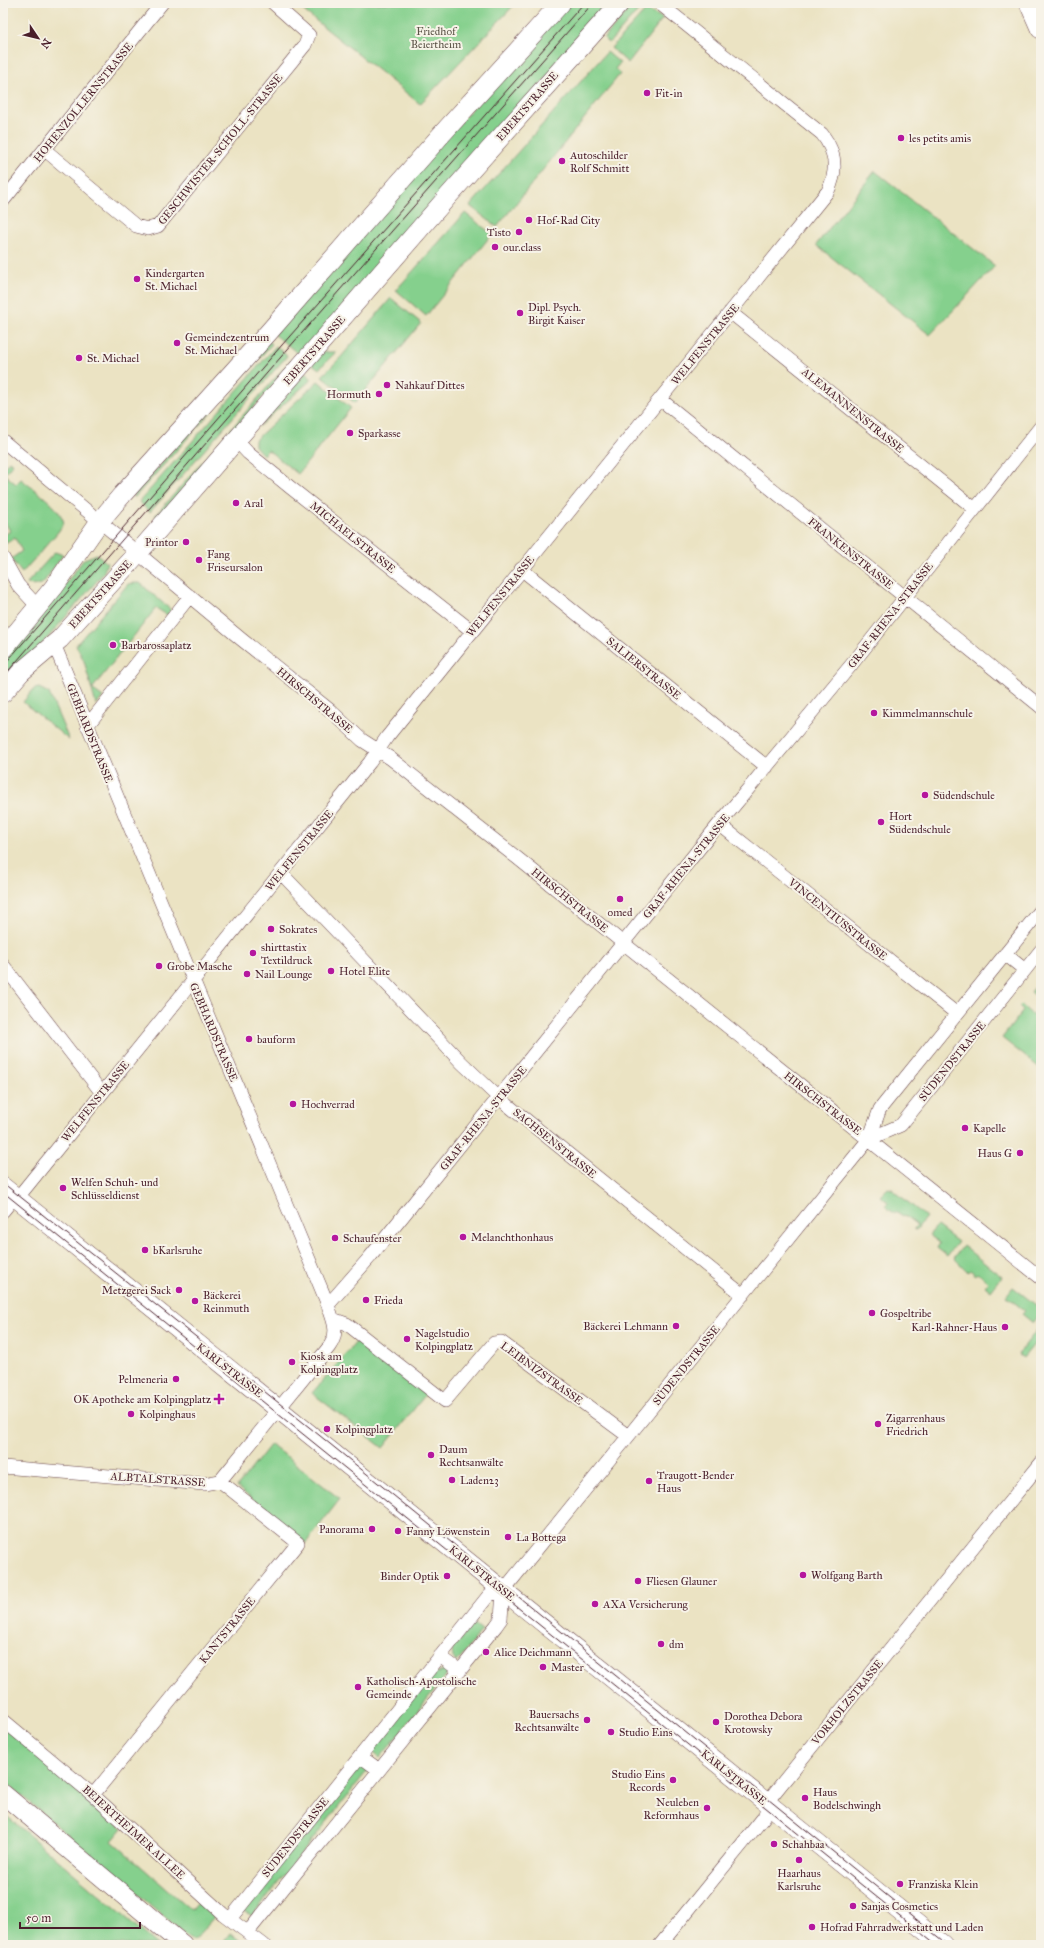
<svg xmlns="http://www.w3.org/2000/svg" width="1044" height="1948" viewBox="0 0 1044 1948" font-family="'IM FELL Great Primer',serif">
<rect width="100%" height="100%" fill="#f7f3e8"/>
<filter id="ink" filterUnits="userSpaceOnUse"><feTurbulence type="fractalNoise" baseFrequency=".025" numOctaves="2"/><feDisplacementMap in="SourceGraphic" scale="8" xChannelSelector="R" yChannelSelector="G"/><feConvolveMatrix kernelMatrix="1 2 1 2 8 2 1 2 1" color-interpolation-filters="sRGB"/></filter>
<filter id="wash" filterUnits="userSpaceOnUse"><feTurbulence type="fractalNoise" baseFrequency=".012" numOctaves="4" result="noise"/><feDisplacementMap in="SourceGraphic" scale="16" xChannelSelector="R" yChannelSelector="G"/><feGaussianBlur stdDeviation="0.9" result="paint"/><feColorMatrix in="noise" values="0 0 0 0 0 0 0 0 0 0 0 0 0 0 0 0 0 1.4 0 .05"/><feComposite in="paint" operator="in"/></filter>
<g filter="url(#wash)">
<rect width="100%" height="100%" fill="#ebe3c3"/>
<!-- green -->
<path fill="#85d08d" stroke="#68785c" d="M294,3H516L420,104Z
M565,3H613L301,356L274,334Z
M636,3L643,5L609,43L604,38L626,13L622,10L628,5Z
M646,10L663,18L628,63L611,48Z
M607,52L620,63L615,69L620,74L497,227L470,206Z
M875,171L995,266L930,335L816,245Z
M465,213L492,234L426,316L396,290Z
M391,298L421,323L355,403L322,376L341,357Z
M269,341L272,344L134,498L132,496Z
M276,346L287,356L150,512L139,502Z
M321,352H336L319,369L311,363Z
M292,359L294,361L158,518L155,516Z
M305,373L312,379L258,427Z
M318,381L351,408L298,474L268,450L263,455L255,446V440Z
M9,461L13,464L4,474L16,484L21,479C34,490 60,506 64,523L58,532L22,573L11,559L22,551L15,538L3,545V536L10,531L3,519V468Z
M55,552L63,555L43,583L34,586L27,583Z
M97,554L107,563L103,574L44,642L3,683V660L43,614L84,559Z
M134,583H140L171,610L167,615L156,608L92,689L103,697L96,705L84,661L76,645L128,584Z
M39,688L49,693L69,740L23,702L34,689Z
M1035,987L1041,990V1000L1031,992Z
M1021,1005L1041,1022V1069L1002,1038L1023,1011L1019,1007Z
M888,1188L892,1189L926,1217L916,1230L914,1229L917,1225L904,1215L903,1216L897,1212L895,1214L885,1206L888,1202L880,1196Z
M937,1226L958,1242L947,1256L937,1248L940,1243L929,1235Z
M963,1246L1002,1277L991,1291L985,1286L988,1282L978,1273L976,1275L970,1270L968,1272L954,1258Z
M1013,1287L1041,1309V1313L1033,1323L1022,1314L1025,1311L1006,1296Z
M1041,1325V1336L1023,1358L1018,1354Z
M358,1340L426,1394L383,1448L312,1393Z
M271,1444L340,1499L306,1543L237,1487Z
M473,1623L482,1630L457,1662L453,1658L452,1650Z
M445,1670L448,1673L380,1758L370,1750L428,1677Z
M3,1726L123,1828L112,1841L191,1910L198,1902L214,1917L193,1941L3,1780Z
M359,1763L368,1770L252,1916L242,1909Z
M3,1813L158,1945H3Z
M230,1933L244,1944L247,1941L253,1945H221Z"/>
</g>
<g filter="url(#ink)">
<g fill="none" stroke-linecap="round" stroke-linejoin="round">
<defs>
<path id="street" d="M45,150L136,226L148,229L158,226L305,45L309,35L273,3
M3,201L162,3
M730,312L975,509
M660,399L1041,707
M236,440L248,453L291,488L472,631
M3,441L241,639L331,711L362,740L390,758L516,857L1041,1278
M3,558L18,585L39,608
M521,569L767,767
M87,726L190,596
M719,824L957,1014
M281,873L462,1063L499,1098L743,1295
M1005,954L1025,970
M3,965L102,1093
M869,1139L901,1125L1041,950
M3,1211L12,1200L19,1196L370,762L387,737L828,191C838,170 836,152 822,134L659,3
M328,1305L370,1257L719,824L852,664L1041,426
M333,1319L347,1324L445,1401L494,1343L501,1342L628,1436
M3,1467L204,1484L220,1481L329,1347C340,1332 333,1321 328,1305L54,644
M440,1656L460,1671
M3,1720L93,1795L223,1914L264,1945
M360,1756L379,1770
M93,1795L298,1543L220,1481
M230,1919L489,1595L503,1591L869,1139L880,1109L1041,910
M248,1932L496,1626L501,1619L503,1591
M660,1945L764,1817L771,1797L1041,1463"/>
<path id="secondary" d="M3,649L54,587L100,521L122,495L268,333L441,135L561,3
M3,693L21,672L60,639L138,553L450,194L620,3
M3,1187L943,1945
M3,1794L183,1945"/>
<path id="primary" d="M1030,3L1041,28"/>
</defs>
<!-- street casing -->
<use href="#street" stroke="#623c42" stroke-width="14"/>
<!-- secondary casing -->
<use href="#secondary" stroke="#623c42" stroke-width="20"/>
<!-- primary casing -->
<use href="#primary" stroke="#623c42" stroke-width="22"/>
<!-- street -->
<use href="#street" stroke="#fff" stroke-width="13"/>
<!-- secondary -->
<use href="#secondary" stroke="#fff" stroke-width="19"/>
<!-- primary -->
<use href="#primary" stroke="#fff" stroke-width="21"/>
<!-- tram -->
<path stroke="#4a1f2b" stroke-width="1" d="M3,666L282,345L584,3
M3,677L287,350L593,3
M3,1183L314,1431L948,1945
M3,1192L936,1945"/>
</g>
</g>
<!-- markers -->
<g fill="#b5179e" stroke="#f7f3e8" stroke-width="1.5">
<circle cx="647" cy="93" r="4"/>
<circle cx="901" cy="138" r="4"/>
<circle cx="562" cy="161" r="4"/>
<circle cx="529" cy="220" r="4"/>
<circle cx="519" cy="232" r="4"/>
<circle cx="495" cy="247" r="4"/>
<circle cx="137" cy="279" r="4"/>
<circle cx="520" cy="313" r="4"/>
<circle cx="177" cy="343" r="4"/>
<circle cx="79" cy="358" r="4"/>
<circle cx="387" cy="385" r="4"/>
<circle cx="379" cy="394" r="4"/>
<circle cx="350" cy="433" r="4"/>
<circle cx="236" cy="503" r="4"/>
<circle cx="186" cy="542" r="4"/>
<circle cx="199" cy="560" r="4"/>
<circle cx="113" cy="645" r="4"/>
<circle cx="874" cy="713" r="4"/>
<circle cx="925" cy="795" r="4"/>
<circle cx="881" cy="822" r="4"/>
<circle cx="620" cy="899" r="4"/>
<circle cx="271" cy="929" r="4"/>
<circle cx="253" cy="953" r="4"/>
<circle cx="159" cy="966" r="4"/>
<circle cx="331" cy="971" r="4"/>
<circle cx="247" cy="974" r="4"/>
<circle cx="249" cy="1039" r="4"/>
<circle cx="293" cy="1104" r="4"/>
<circle cx="965" cy="1128" r="4"/>
<circle cx="1020" cy="1153" r="4"/>
<circle cx="63" cy="1188" r="4"/>
<circle cx="463" cy="1237" r="4"/>
<circle cx="335" cy="1238" r="4"/>
<circle cx="145" cy="1250" r="4"/>
<circle cx="179" cy="1290" r="4"/>
<circle cx="366" cy="1300" r="4"/>
<circle cx="195" cy="1301" r="4"/>
<circle cx="872" cy="1313" r="4"/>
<circle cx="676" cy="1326" r="4"/>
<circle cx="1005" cy="1327" r="4"/>
<circle cx="407" cy="1339" r="4"/>
<circle cx="292" cy="1362" r="4"/>
<circle cx="176" cy="1379" r="4"/>
<path d="M217 1393h4v4h4v4h-4v4h-4v-4h-4v-4h4z"/>
<circle cx="131" cy="1414" r="4"/>
<circle cx="878" cy="1424" r="4"/>
<circle cx="327" cy="1429" r="4"/>
<circle cx="431" cy="1455" r="4"/>
<circle cx="452" cy="1480" r="4"/>
<circle cx="649" cy="1481" r="4"/>
<circle cx="372" cy="1529" r="4"/>
<circle cx="398" cy="1531" r="4"/>
<circle cx="508" cy="1537" r="4"/>
<circle cx="803" cy="1575" r="4"/>
<circle cx="447" cy="1576" r="4"/>
<circle cx="638" cy="1581" r="4"/>
<circle cx="595" cy="1604" r="4"/>
<circle cx="661" cy="1644" r="4"/>
<circle cx="486" cy="1652" r="4"/>
<circle cx="543" cy="1667" r="4"/>
<circle cx="358" cy="1687" r="4"/>
<circle cx="587" cy="1720" r="4"/>
<circle cx="716" cy="1722" r="4"/>
<circle cx="611" cy="1732" r="4"/>
<circle cx="673" cy="1780" r="4"/>
<circle cx="805" cy="1798" r="4"/>
<circle cx="707" cy="1808" r="4"/>
<circle cx="774" cy="1844" r="4"/>
<circle cx="799" cy="1860" r="4"/>
<circle cx="900" cy="1884" r="4"/>
<circle cx="853" cy="1906" r="4"/>
<circle cx="812" cy="1927" r="4"/>
</g>
<g text-anchor="middle" stroke-width="4" stroke-linejoin="round" paint-order="stroke">
<!-- park labels -->
<g font-size="11" fill="#5c5448" stroke="#f7f3e8">
<text x="436" y="35">Friedhof<tspan x="436" dy="13">Beiertheim</tspan></text>
</g>
<!-- poi labels -->
<g font-size="11" fill="#4a1f2b" stroke="#f7f3e8" text-anchor="start">
<text x="655" y="97">Fit-in</text>
<text x="909" y="142">les petits amis</text>
<text x="570" y="159">Autoschilder<tspan x="570" dy="13">Rolf Schmitt</tspan></text>
<text x="537" y="224">Hof-Rad City</text>
<text x="511" y="236" text-anchor="end">Tisto</text>
<text x="503" y="251">our.class</text>
<text x="145" y="277">Kindergarten<tspan x="145" dy="13">St. Michael</tspan></text>
<text x="528" y="311">Dipl. Psych.<tspan x="528" dy="13">Birgit Kaiser</tspan></text>
<text x="185" y="341">Gemeindezentrum<tspan x="185" dy="13">St. Michael</tspan></text>
<text x="87" y="362">St. Michael</text>
<text x="395" y="389">Nahkauf Dittes</text>
<text x="371" y="398" text-anchor="end">Hormuth</text>
<text x="358" y="437">Sparkasse</text>
<text x="244" y="507">Aral</text>
<text x="178" y="546" text-anchor="end">Printor</text>
<text x="207" y="558">Fang<tspan x="207" dy="13">Friseursalon</tspan></text>
<text x="121" y="649">Barbarossaplatz</text>
<text x="882" y="717">Kimmelmannschule</text>
<text x="933" y="799">Südendschule</text>
<text x="889" y="820">Hort<tspan x="889" dy="13">Südendschule</tspan></text>
<text x="620" y="916" text-anchor="middle">omed</text>
<text x="279" y="933">Sokrates</text>
<text x="261" y="951">shirttastix<tspan x="261" dy="13">Textildruck</tspan></text>
<text x="167" y="970">Grobe Masche</text>
<text x="339" y="975">Hotel Elite</text>
<text x="255" y="978">Nail Lounge</text>
<text x="257" y="1043">bauform</text>
<text x="301" y="1108">Hochverrad</text>
<text x="973" y="1132">Kapelle</text>
<text x="1012" y="1157" text-anchor="end">Haus G</text>
<text x="71" y="1186">Welfen Schuh- und<tspan x="71" dy="13">Schlüsseldienst</tspan></text>
<text x="471" y="1241">Melanchthonhaus</text>
<text x="343" y="1242">Schaufenster</text>
<text x="153" y="1254">bKarlsruhe</text>
<text x="171" y="1294" text-anchor="end">Metzgerei Sack</text>
<text x="203" y="1299">Bäckerei<tspan x="203" dy="13">Reinmuth</tspan></text>
<text x="374" y="1304">Frieda</text>
<text x="880" y="1317">Gospeltribe</text>
<text x="668" y="1330" text-anchor="end">Bäckerei Lehmann</text>
<text x="997" y="1331" text-anchor="end">Karl-Rahner-Haus</text>
<text x="415" y="1337">Nagelstudio<tspan x="415" dy="13">Kolpingplatz</tspan></text>
<text x="300" y="1360">Kiosk am<tspan x="300" dy="13">Kolpingplatz</tspan></text>
<text x="168" y="1383" text-anchor="end">Pelmeneria</text>
<text x="211" y="1403" text-anchor="end">OK Apotheke am Kolpingplatz</text>
<text x="139" y="1418">Kolpinghaus</text>
<text x="886" y="1422">Zigarrenhaus<tspan x="886" dy="13">Friedrich</tspan></text>
<text x="335" y="1433">Kolpingplatz</text>
<text x="439" y="1453">Daum<tspan x="439" dy="13">Rechtsanwälte</tspan></text>
<text x="657" y="1479">Traugott-Bender<tspan x="657" dy="13">Haus</tspan></text>
<text x="460" y="1484">Laden23</text>
<text x="364" y="1533" text-anchor="end">Panorama</text>
<text x="406" y="1535">Fanny Löwenstein</text>
<text x="516" y="1541">La Bottega</text>
<text x="811" y="1579">Wolfgang Barth</text>
<text x="439" y="1580" text-anchor="end">Binder Optik</text>
<text x="646" y="1585">Fliesen Glauner</text>
<text x="603" y="1608">AXA Versicherung</text>
<text x="669" y="1648">dm</text>
<text x="494" y="1656">Alice Deichmann</text>
<text x="551" y="1671">Master</text>
<text x="366" y="1685">Katholisch-Apostolische<tspan x="366" dy="13">Gemeinde</tspan></text>
<text x="579" y="1718" text-anchor="end">Bauersachs<tspan x="579" dy="13">Rechtsanwälte</tspan></text>
<text x="724" y="1720">Dorothea Debora<tspan x="724" dy="13">Krotowsky</tspan></text>
<text x="619" y="1736">Studio Eins</text>
<text x="665" y="1778" text-anchor="end">Studio Eins<tspan x="665" dy="13">Records</tspan></text>
<text x="813" y="1796">Haus<tspan x="813" dy="13">Bodelschwingh</tspan></text>
<text x="699" y="1806" text-anchor="end">Neuleben<tspan x="699" dy="13">Reformhaus</tspan></text>
<text x="782" y="1848">Schahbaa</text>
<text x="799" y="1877" text-anchor="middle">Haarhaus<tspan x="799" dy="13">Karlsruhe</tspan></text>
<text x="908" y="1888">Franziska Klein</text>
<text x="861" y="1910">Sanjas Cosmetics</text>
<text x="820" y="1931">Hofrad Fahrradwerkstatt und Laden</text>
</g>
<!-- street labels -->
<g font-size="11" fill="#4a1f2b" stroke="#f7f3e8">
<text transform="translate(83 102) rotate(-51)" y="4">HOHENZOLLERNSTRASSE</text>
<text transform="translate(527 106) rotate(-49)" y="4">EBERTSTRASSE</text>
<text transform="translate(220 149) rotate(-51)" y="4">GESCHWISTER-SCHOLL-STRASSE</text>
<text transform="translate(705 344) rotate(-51)" y="4">WELFENSTRASSE</text>
<text transform="translate(314 350) rotate(-49)" y="4">EBERTSTRASSE</text>
<text transform="translate(853 410) rotate(39)" y="4">ALEMANNENSTRASSE</text>
<text transform="translate(353 537) rotate(39)" y="4">MICHAELSTRASSE</text>
<text transform="translate(851 553) rotate(39)" y="4">FRANKENSTRASSE</text>
<text transform="translate(100 594) rotate(-48)" y="4">EBERTSTRASSE</text>
<text transform="translate(500 596) rotate(-51)" y="4">WELFENSTRASSE</text>
<text transform="translate(890 615) rotate(-52)" y="4">GRAF-RHENA-STRASSE</text>
<text transform="translate(644 668) rotate(39)" y="4">SALIERSTRASSE</text>
<text transform="translate(315 700) rotate(40)" y="4">HIRSCHSTRASSE</text>
<text transform="translate(90 733) rotate(68)" y="4">GEBHARDSTRASSE</text>
<text transform="translate(299 850) rotate(-51)" y="4">WELFENSTRASSE</text>
<text transform="translate(686 866) rotate(-51)" y="4">GRAF-RHENA-STRASSE</text>
<text transform="translate(570 900) rotate(39)" y="4">HIRSCHSTRASSE</text>
<text transform="translate(838 919) rotate(39)" y="4">VINCENTIUSSTRASSE</text>
<text transform="translate(214 1032) rotate(67)" y="4">GEBHARDSTRASSE</text>
<text transform="translate(952 1061) rotate(-51)" y="4">SÜDENDSTRASSE</text>
<text transform="translate(95 1101) rotate(-51)" y="4">WELFENSTRASSE</text>
<text transform="translate(823 1103) rotate(38)" y="4">HIRSCHSTRASSE</text>
<text transform="translate(483 1118) rotate(-51)" y="4">GRAF-RHENA-STRASSE</text>
<text transform="translate(555 1143) rotate(39)" y="4">SACHSENSTRASSE</text>
<text transform="translate(686 1365) rotate(-51)" y="4">SÜDENDSTRASSE</text>
<text transform="translate(230 1370) rotate(38)" y="4">KARLSTRASSE</text>
<text transform="translate(542 1373) rotate(36)" y="4">LEIBNIZSTRASSE</text>
<text transform="translate(158 1479) rotate(4)" y="4">ALBTALSTRASSE</text>
<text transform="translate(482 1573) rotate(39)" y="4">KARLSTRASSE</text>
<text transform="translate(227 1630) rotate(-51)" y="4">KANTSTRASSE</text>
<text transform="translate(847 1702) rotate(-51)" y="4">VORHOLZSTRASSE</text>
<text transform="translate(734 1777) rotate(39)" y="4">KARLSTRASSE</text>
<text transform="translate(134 1832) rotate(42)" y="4">BEIERTHEIMER ALLEE</text>
<text transform="translate(295 1837) rotate(-51)" y="4">SÜDENDSTRASSE</text>
</g>
</g>
<!-- margin -->
<rect width="1044" height="1948" fill="none" stroke="#f7f3e8" stroke-width="16"/>
<!-- north arrow -->
<g transform="translate(38 38) rotate(125)" stroke="#f7f3e8" stroke-width="3" paint-order="stroke">
<path d="M0-3L7 15L0 10L-7 15Z" fill="#4a1f2b"/>
<text y="-6" font-size="11" font-weight="bold" text-anchor="middle" fill="#4a1f2b">N</text>
</g>
<!-- scale -->
<path d="M20 1922v6h120v-6" fill="none" stroke="#4a1f2b" stroke-width="2"/>
<text x="26" y="1922" font-size="12" fill="#4a1f2b" stroke="#f7f3e8" stroke-width="3" paint-order="stroke">50 m</text>
</svg>
